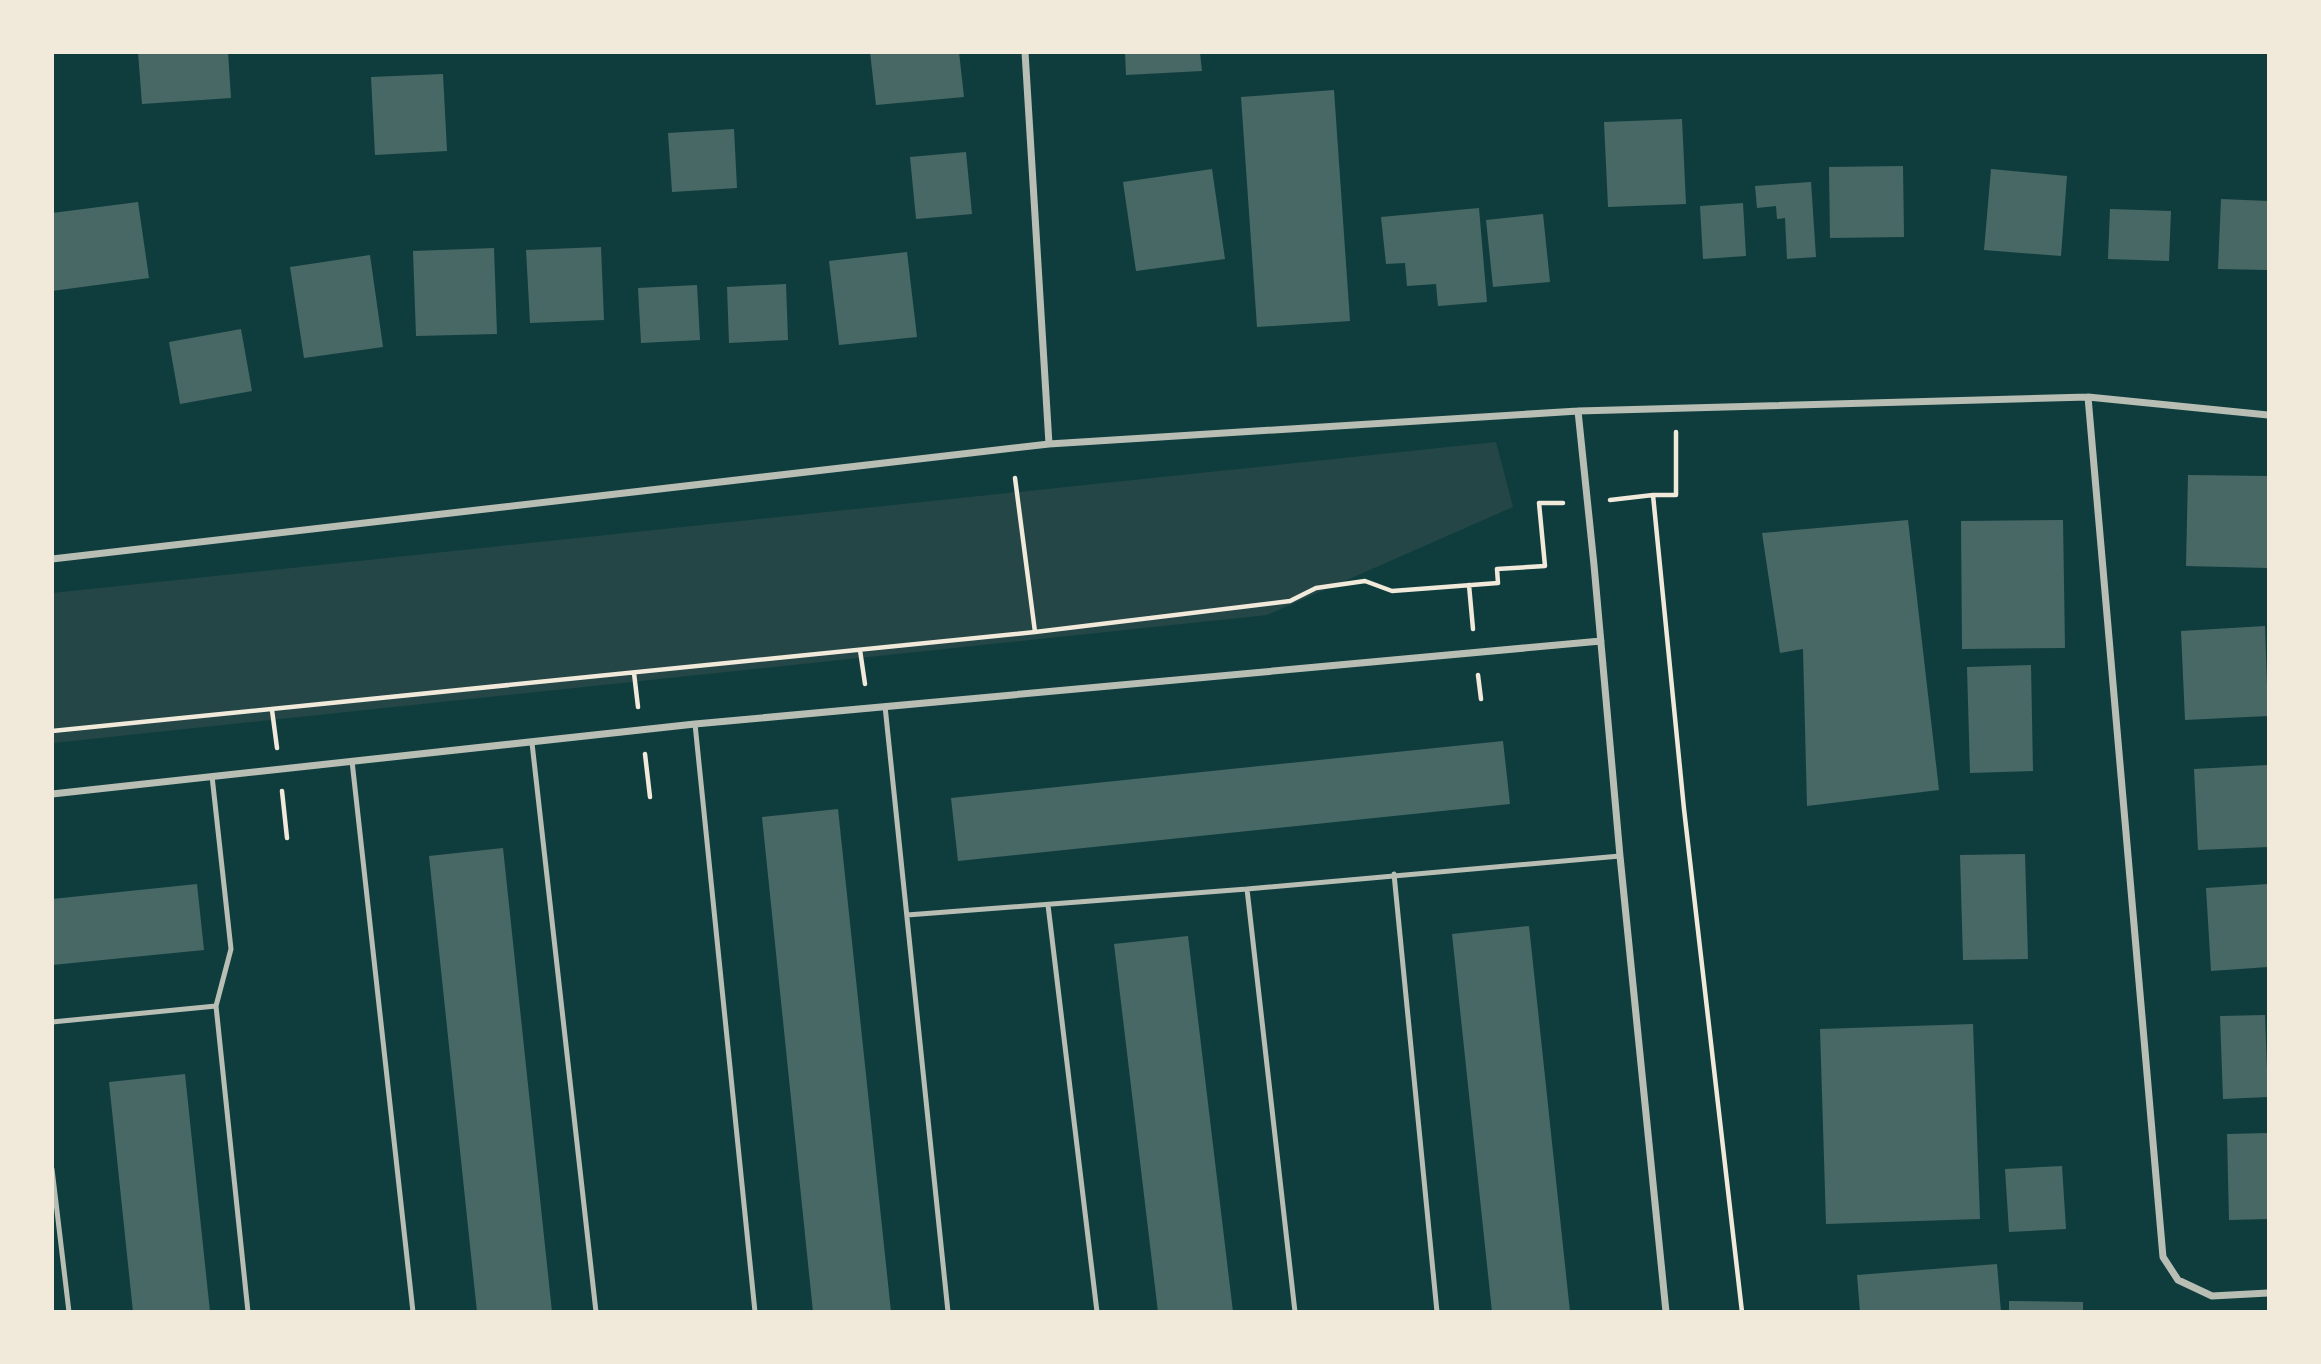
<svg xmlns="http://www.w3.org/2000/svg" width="2321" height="1364" viewBox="0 0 2321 1364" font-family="Manrope,sans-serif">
<rect width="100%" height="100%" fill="#0f3d3e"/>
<!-- green -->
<path fill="#244646" d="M1496,442L1513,507L1267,615L53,743L52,593Z"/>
<!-- building -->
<path fill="#486865" d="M138,52H228L231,98L142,104Z
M870,52H959L964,97L876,105Z
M1125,52H1200L1202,71L1126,75Z
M443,74L447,151L375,155L371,77Z
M1334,90L1350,321L1257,327L1241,97Z
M1682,119L1686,204L1608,207L1604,122Z
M734,129L737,188L672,192L668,133Z
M966,152L972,214L916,219L910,157Z
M1903,166L1904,237L1830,238L1829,167Z
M1212,169L1225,259L1136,271L1123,182Z
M1991,169L2067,176L2061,256L1984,250Z
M1811,182L1816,257L1787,259L1785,218L1777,219L1776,206L1757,208L1755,186Z
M2221,199L2268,201V270L2218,269Z
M138,202L149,278L52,291V213Z
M1743,203L1746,256L1703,259L1700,206Z
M1479,208L1487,302L1438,306L1436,284L1407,286L1405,263L1386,264L1381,217Z
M2110,209L2171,211L2169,261L2108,259Z
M1543,214L1550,282L1493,287L1486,220Z
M601,247L604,320L530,323L526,250Z
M494,248L497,334L416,336L413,251Z
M907,252L917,337L839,345L829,261Z
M370,255L383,347L304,358L290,267Z
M786,284L788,340L729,343L727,287Z
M697,285L700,340L641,343L638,288Z
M241,329L252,391L180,404L169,342Z
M2188,475L2268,476V568L2186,566Z
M1908,520L1939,790L1807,806L1803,649L1780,653L1762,533Z
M2063,520L2065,648L1962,649L1961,521Z
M2265,626L2268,716L2185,720L2181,631Z
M2031,665L2033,771L1970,773L1967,667Z
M1503,741L1510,804L958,861L951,798Z
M2268,765V847L2198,850L2194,769Z
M838,809L891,1312H813L762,817Z
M503,848L552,1312H477L429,856Z
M2025,854L2028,959L1963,960L1960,855Z
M197,884L204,950L52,965V899Z
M2268,884V967L2211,971L2206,888Z
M1529,926L1570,1312H1492L1452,934Z
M1188,936L1233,1312H1158L1114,944Z
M2265,1015L2268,1097L2223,1099L2220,1016Z
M1973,1024L1980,1219L1826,1224L1820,1029Z
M185,1074L210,1312H133L109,1082Z
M2268,1133V1219L2229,1220L2227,1134Z
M2062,1166L2066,1229L2009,1232L2005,1169Z
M1997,1264L2001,1312H1860L1857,1275Z
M2009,1301L2083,1302V1312H2009Z"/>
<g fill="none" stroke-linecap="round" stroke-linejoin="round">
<!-- path -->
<path stroke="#f1e9da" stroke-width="4.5" d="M1676,432V495H1653L1684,809L1742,1312
M1015,478L1035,632
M1610,500L1653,495
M1469,585L1473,629
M860,650L865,684
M634,673L638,707
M1478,675L1481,699
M272,710L277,748
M52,731L1035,632L1290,601L1316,588L1365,581L1392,591L1498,583L1497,569L1545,566L1539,503H1563
M645,754L650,797
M282,791L287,838"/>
<!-- service -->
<path stroke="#b8beb3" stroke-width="5" d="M885,706L948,1312
M695,724L755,1312
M532,743L596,1312
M352,761L413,1312
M212,776L231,949L216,1006L248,1312
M1394,874L1437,1312
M1247,889L1295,1312
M1048,905L1097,1312
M907,915L1247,889L1620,856
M52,1022L216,1006
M52,1169L69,1312"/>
<!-- minor -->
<path stroke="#b8beb3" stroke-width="7" d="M1025,52L1049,444
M2088,397L2163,1257L2178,1280L2212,1296L2268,1293
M1578,411L1594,565L1620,856L1666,1312
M52,559L1049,444L1578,411L2088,397L2268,415
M52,794L695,724L1601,641"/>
</g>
<!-- border -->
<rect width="2321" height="1364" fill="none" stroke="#f1e9da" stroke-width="108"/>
</svg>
